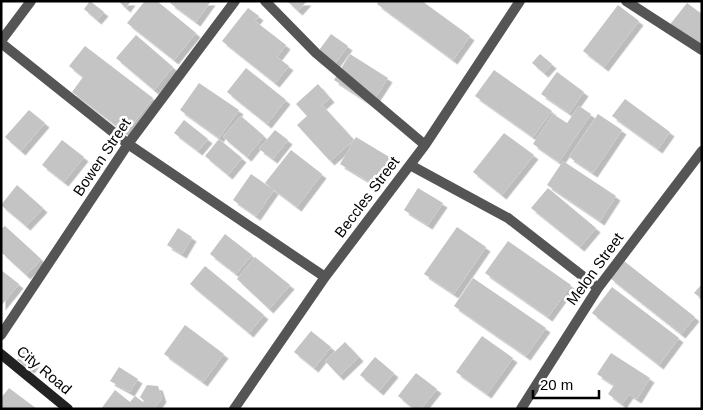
<svg xmlns="http://www.w3.org/2000/svg" width="703" height="410" viewBox="0 0 703 410" font-family="Arial,sans-serif">
<defs>
<filter id="shadow"><feDropShadow dx="4.5" dy="4.5" stdDeviation="0" flood-color="#0004"/></filter>
</defs>
<rect width="100%" height="100%" fill="#fff"/>
<!-- building -->
<path fill="#c4c4c4" filter="url(#shadow)" d="M90,1L104,12L97,20L84,9Z
M118,1H131L126,8Z
M145,1H157L196,33L174,60L127,23Z
M172,1H211L196,22L170,3Z
M287,1H307L298,11Z
M379,1H422L470,36L453,60L377,4Z
M687,3L702,14V53L668,27Z
M618,5L639,21L604,67L583,51Z
M248,8L259,16L255,21L286,45L277,57L289,66L275,83L222,41Z
M331,34L348,46L331,69L314,57Z
M136,35L173,67L154,90L116,58Z
M85,46L153,98L126,133L72,92L83,77L69,66Z
M350,54L388,78L371,104L334,80Z
M540,54L552,64L544,73L532,63Z
M246,68L286,100L267,124L227,92Z
M494,70L552,111L533,137L475,96Z
M557,72L584,92L569,113L541,94Z
M199,83L239,110L219,138L180,110Z
M318,84L330,98L322,105L354,140L330,161L297,125L307,116L296,104Z
M625,99L670,132L658,149L612,116Z
M579,106L591,114L559,162L533,144L553,114L567,123Z
M29,110L45,123L21,151L5,137Z
M598,114L622,130L593,173L569,157Z
M241,116L264,136L247,157L223,137Z
M184,120L208,139L198,151L174,133Z
M275,130L288,140L273,159L259,149Z
M504,133L534,155L502,195L473,172Z
M356,137L391,158L375,185L340,164Z
M219,139L242,158L228,175L205,156Z
M62,140L84,157L64,182L42,165Z
M291,150L322,174L297,207L265,183Z
M563,161L616,196L600,221L547,185Z
M251,174L274,190L256,216L233,200Z
M17,185L43,208L26,226L1,205Z
M418,188L443,203L428,225L404,210Z
M548,188L596,228L580,247L531,208Z
M5,226L41,259L26,275L1,252V229Z
M457,227L486,247L454,294L424,274Z
M178,228L192,237L182,254L167,245Z
M225,234L252,255L236,274L210,254Z
M508,241L571,285L548,317L485,273Z
M255,257L290,285L269,309L237,279Z
M624,261L695,317L681,334L610,278Z
M205,266L264,315L249,333L190,284Z
M1,270L19,284L1,306Z
M473,278L546,328L526,356L454,306Z
M702,284V299L694,293Z
M612,287L679,338L659,365L592,313Z
M185,325L224,354L203,382L164,354Z
M311,331L331,347L314,368L294,352Z
M482,336L513,358L487,394L456,372Z
M345,342L359,357L339,376L325,361Z
M24,351L36,361L30,369L17,360Z
M611,353L650,378L637,399L629,394L622,404L608,394L614,385L597,374Z
M375,357L394,373L379,391L360,375Z
M119,367L138,379L130,392L110,381Z
M416,373L437,389L421,409H414L398,396Z
M147,385L158,386L162,398L154,409H101L115,390L130,402L135,396L143,402L144,401L140,397Z
M9,388L37,409H1V398Z"/>
<g fill="none" stroke-linecap="round" stroke-linejoin="round">
<!-- minor -->
<path stroke="#555" stroke-width="10" d="M265,1L316,53L425,145
M626,1L702,50
M1,41L31,1
M1,43L128,144L325,277
M410,165L508,218L598,288
M1,335L128,144L235,1
M234,409L325,277L425,145L520,1
M521,409L598,288L702,151"/>
<!-- secondary -->
<path stroke="#222" stroke-width="10" d="M1,354L68,409"/>
</g>
<g text-anchor="middle" stroke-width="5" stroke-linejoin="round" paint-order="stroke">
<!-- street labels -->
<g font-size="15" fill="#000" stroke="#fff">
<text transform="translate(102 157) rotate(-56)" y="5">Bowen Street</text>
<text transform="translate(367 197) rotate(-53)" y="5">Beccles Street</text>
<text transform="translate(595 269) rotate(-54)" y="5">Melon Street</text>
<text transform="translate(44 370) rotate(40)" y="5">City Road</text>
</g>
</g>
<!-- border -->
<rect width="703" height="410" fill="none" stroke="#000000" stroke-width="5"/>
<!-- scale -->
<path d="M533 390v8h66v-8" fill="none" stroke="#000000" stroke-width="2.5"/>
<text x="540" y="390" font-size="15" fill="#000000" stroke="#ffffff" stroke-width="4" paint-order="stroke">20 m</text>
</svg>
